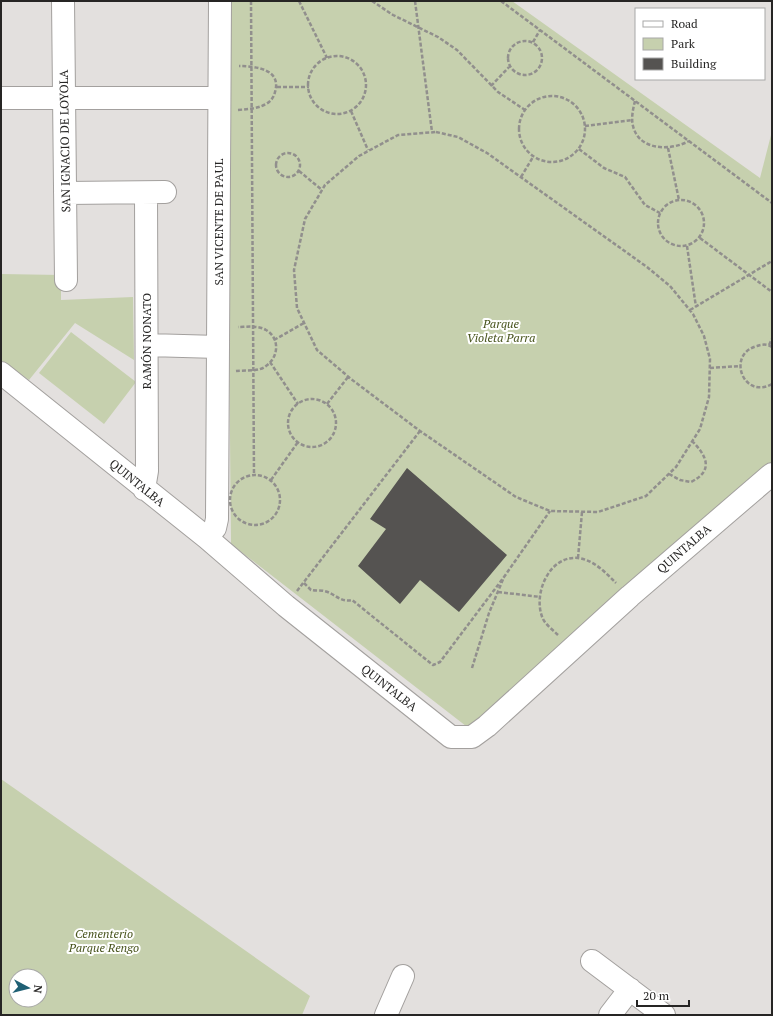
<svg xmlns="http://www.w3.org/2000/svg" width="773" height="1016" viewBox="0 0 773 1016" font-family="'PT Serif',serif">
<rect width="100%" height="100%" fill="#e3e0de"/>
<!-- green -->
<path fill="#c6d0ae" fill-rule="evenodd" d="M226,1H512L760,178L771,135L772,136V468L475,733L231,544Z
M1,274L61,275V300L133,297L134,360L75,323L29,380L1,360Z
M71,332L136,382L104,424L39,373Z
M1,779L310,996L302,1015H1ZM16,976H40V1000H16Z"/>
<!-- building -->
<path fill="#555351" d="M407,468L507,555L459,612L420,580L400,604L358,566L386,529L370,519Z"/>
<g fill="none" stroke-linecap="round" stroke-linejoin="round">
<defs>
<path id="minor" d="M63,1L66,280
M1,98H219
M65,193L165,192
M148,345L218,347
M1,373L207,538L286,606L451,737H472L487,726L630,596L772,474
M144,489L147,471L146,193
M207,538L215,528L217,519L220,1
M592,961L664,1015
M386,1015L403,976
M610,1015L630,989"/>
</defs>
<!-- minor casing -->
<use href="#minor" stroke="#a3a09e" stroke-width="24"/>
<!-- path -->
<path stroke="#918f8d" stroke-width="2.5" stroke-dasharray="4 2" stroke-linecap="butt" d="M251,1L254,475
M299,1L327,58
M372,1L393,15L438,37L457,50L498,92L525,110
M415,1L432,132
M501,1L772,203
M508 58a17 17 0 1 1 34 0a17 17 0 1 1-34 0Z
M533,42L540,30
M308 85a29 29 0 1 1 58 0a29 29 0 1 1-58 0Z
M491,86L509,67
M277,87H309
M519 129a33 33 0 1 1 66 0a33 33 0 1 1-66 0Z
M635,101C633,109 631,118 633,126C639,151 671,151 689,141
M238,110C248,109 257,109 266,104C271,101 274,97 275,92C282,69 255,66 239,66
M351,111L368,150
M585,126L633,120
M436,132L458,137L487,153L647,267L670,286L693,314L704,336L710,359L709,397L700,429L676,467L646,496L598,512L550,511L516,497L420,431L351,379L317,350L297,308L294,270L305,219L325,185L359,156L398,135Z
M668,148L679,200
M579,149L604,168L625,177L645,205L660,213
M276 165a12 12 0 1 1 24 0a12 12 0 1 1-24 0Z
M299,171L322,190
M521,177L533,157
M658 223a23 23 0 1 1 46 0a23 23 0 1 1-46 0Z
M700,238L772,292
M687,246L696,307
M690,310L772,261
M274,340L304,323
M769,345L772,339
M772,347C768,344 762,344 757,346C726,354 743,400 772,384
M270,362L298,404
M710,368L740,366
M236,371C245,370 259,372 266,366C279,357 280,338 266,330C258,325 246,327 238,327
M288 423a24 24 0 1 1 48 0a24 24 0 1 1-48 0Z
M327,404L348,377
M669,474L680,480L691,482C713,471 708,457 692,441
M230 500a25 25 0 1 1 50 0a25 25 0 1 1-50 0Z
M271,480L298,442
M578,558L582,512
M304,583L311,590C315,591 321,590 324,591C335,593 340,603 352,600L433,665L440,662L504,577
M297,591L420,431
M498,592L541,597
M558,635C553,630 546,625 543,619C532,595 549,555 578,558C594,560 606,573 616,583
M472,668L489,613L504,577L550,511"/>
<!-- minor -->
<use href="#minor" stroke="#fff" stroke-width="22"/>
</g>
<g text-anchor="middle" stroke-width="4" stroke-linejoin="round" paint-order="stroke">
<!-- street labels -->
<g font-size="12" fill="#262524" stroke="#fff">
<text transform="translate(65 141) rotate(-91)" y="4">SAN IGNACIO DE LOYOLA</text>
<text transform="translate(219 222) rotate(-90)" y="4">SAN VICENTE DE PAUL</text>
<text transform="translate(147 341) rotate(-90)" y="4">RAMÓN NONATO</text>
<text transform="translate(137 483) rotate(39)" y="4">QUINTALBA</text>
<text transform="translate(684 549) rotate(-41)" y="4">QUINTALBA</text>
<text transform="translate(389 688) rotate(38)" y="4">QUINTALBA</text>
</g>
<!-- park labels -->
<g font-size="12" font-style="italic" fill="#48541d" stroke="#fff">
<text x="501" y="328">Parque<tspan x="501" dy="14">Violeta Parra</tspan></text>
<text x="104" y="938">Cementerio<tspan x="104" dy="14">Parque Rengo</tspan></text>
</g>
</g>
<!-- border -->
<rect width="773" height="1016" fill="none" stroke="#262524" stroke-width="4"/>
<!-- legend -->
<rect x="635" y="8" width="130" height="72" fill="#ffffff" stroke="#a8a8a7"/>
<rect x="643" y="21" width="20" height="6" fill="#ffffff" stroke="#a8a8a7"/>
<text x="671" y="28" font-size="12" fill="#262524">Road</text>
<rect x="643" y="38" width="20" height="12" fill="#c6d0ae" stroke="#a8a8a7"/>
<text x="671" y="48" font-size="12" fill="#262524">Park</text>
<rect x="643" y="58" width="20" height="12" fill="#555351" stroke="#a8a8a7"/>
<text x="671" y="68" font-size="12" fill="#262524">Building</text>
<!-- north arrow -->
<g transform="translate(28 988) rotate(97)"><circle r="19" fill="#ffffff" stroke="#a8a8a7"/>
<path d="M0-3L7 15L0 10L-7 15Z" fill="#1f6074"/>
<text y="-6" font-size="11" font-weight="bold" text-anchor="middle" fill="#262524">N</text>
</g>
<!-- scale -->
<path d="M637 1000v6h52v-6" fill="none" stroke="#262524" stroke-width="2"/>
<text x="643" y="1000" font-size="12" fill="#262524" stroke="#ffffff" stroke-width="3" paint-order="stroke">20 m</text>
</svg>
